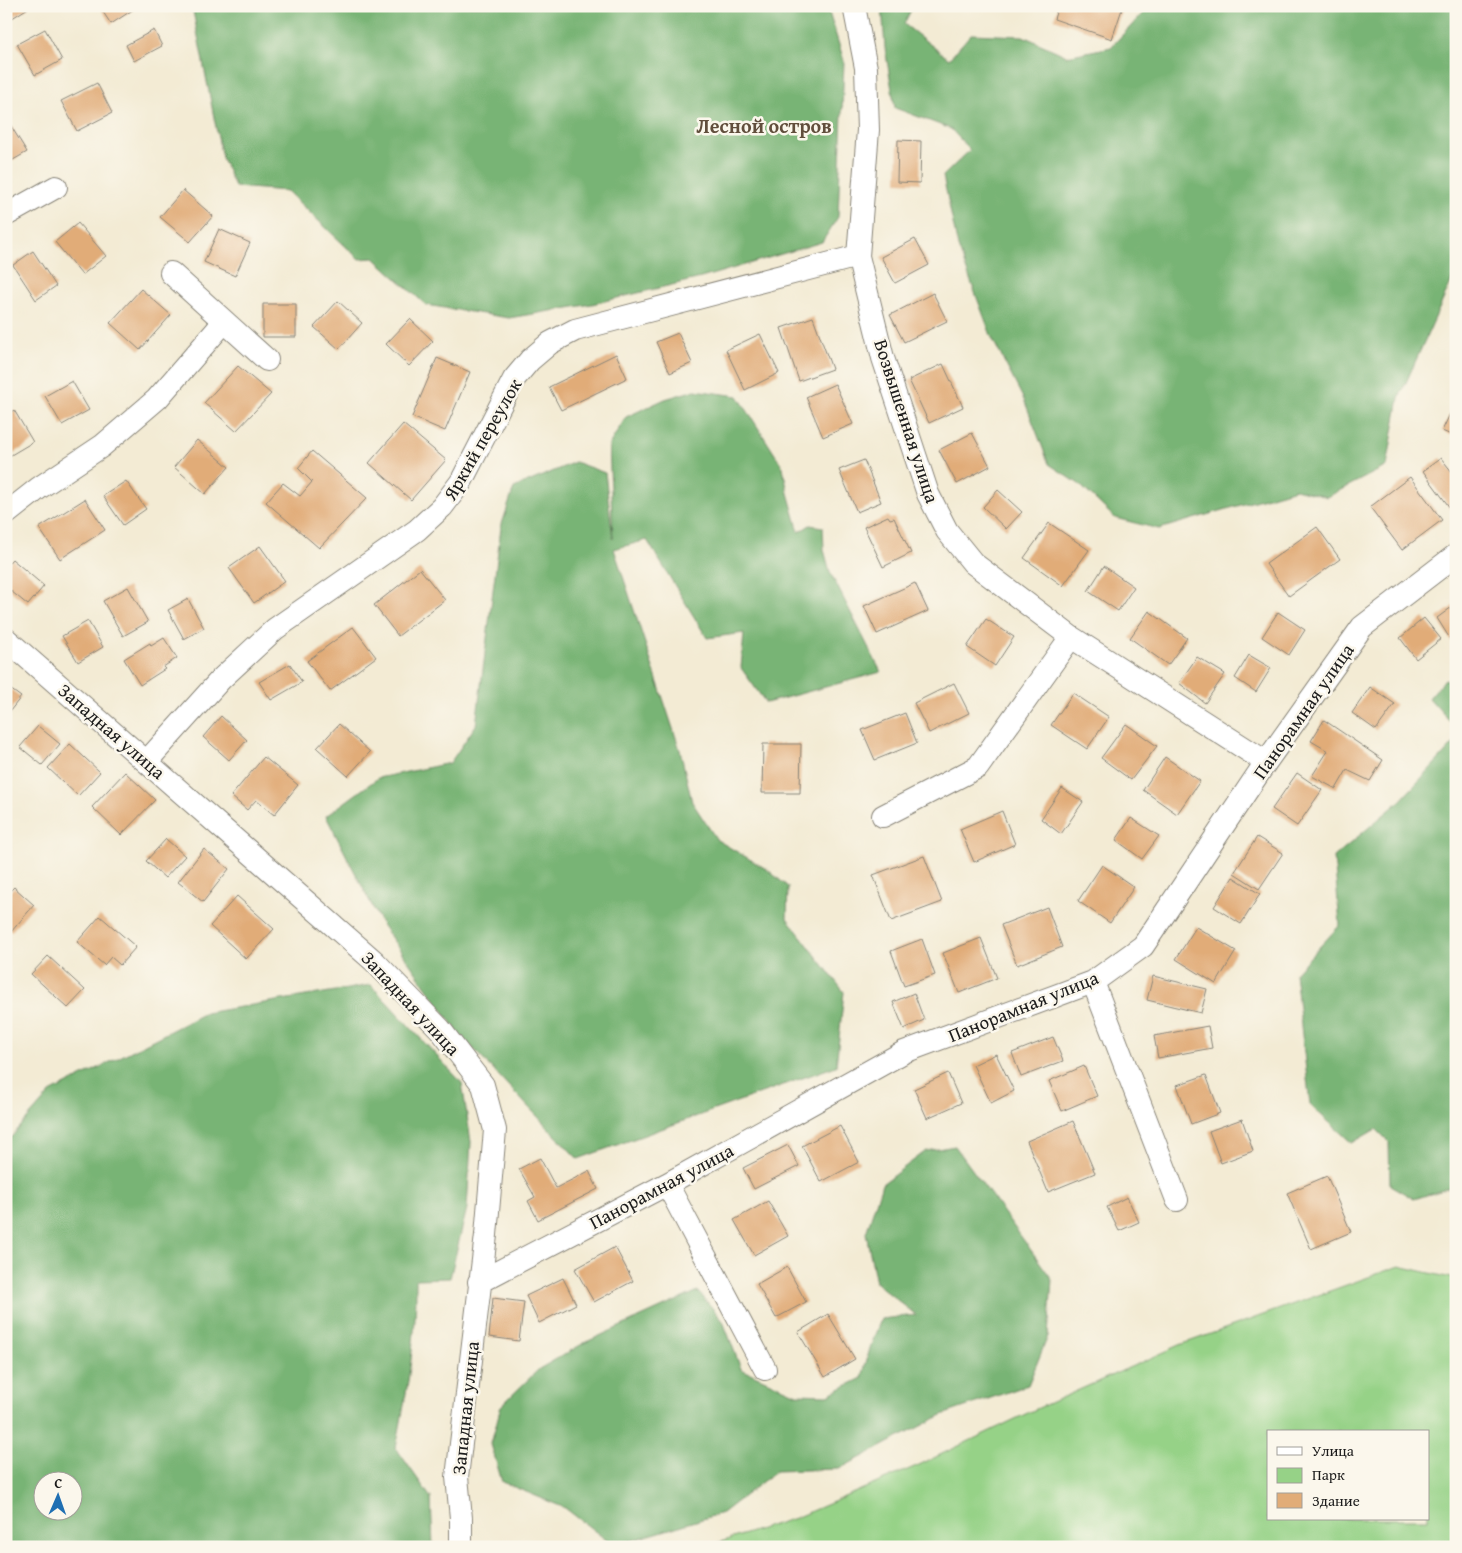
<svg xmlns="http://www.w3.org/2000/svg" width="1462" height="1553" viewBox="0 0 1462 1553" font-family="'Gentium Book Plus',serif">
<rect width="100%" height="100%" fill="#fbf7ec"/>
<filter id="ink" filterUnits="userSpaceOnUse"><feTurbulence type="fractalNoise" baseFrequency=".02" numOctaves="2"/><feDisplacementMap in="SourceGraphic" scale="10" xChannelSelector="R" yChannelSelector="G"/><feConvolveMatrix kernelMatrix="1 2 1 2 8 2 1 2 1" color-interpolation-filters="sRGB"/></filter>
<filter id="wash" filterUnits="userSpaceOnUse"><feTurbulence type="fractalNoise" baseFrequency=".0096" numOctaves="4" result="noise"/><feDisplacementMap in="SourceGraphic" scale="20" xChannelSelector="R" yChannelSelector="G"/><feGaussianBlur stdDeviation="1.12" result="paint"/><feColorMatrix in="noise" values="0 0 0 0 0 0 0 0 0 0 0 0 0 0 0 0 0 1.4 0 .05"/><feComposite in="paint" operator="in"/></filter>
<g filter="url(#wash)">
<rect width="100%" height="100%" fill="#f3ebd4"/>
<!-- green -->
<path fill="#96d287" stroke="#597752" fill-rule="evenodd" d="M1399,1266L1456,1279V1547H705L795,1518L919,1465L1034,1410L1180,1345ZM1268,1432H1428V1519H1268Z"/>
<!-- forest -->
<path fill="#78b474" stroke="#4a6848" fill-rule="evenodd" d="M192,6H827L844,61L838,217L822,242L701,278L592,304L509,318L426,305L374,258L359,259L287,191L235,187L222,158Z
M882,6H913L904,24L949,59L971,34L1023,36L1067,56L1111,47L1150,6H1456V271L1399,398L1387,466L1327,497L1295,489L1159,529L1115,518L1079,484L1049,464L1025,402L992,338L958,247L943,176L970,150L951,129L895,108L885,48Z
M695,390L738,396L783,467L788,493L799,532L810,525L823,527L824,550L830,572L881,672L766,703L741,668L744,633L707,638L647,540L614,549L680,750L692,802L717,840L768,870L788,887L787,918L844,992L836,1066L578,1159L460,1035L381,923L326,816L378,778L450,763L476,725L501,527L514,488L575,462L605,473L613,539L609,445L626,417L665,399Z
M1445,679L1456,683V728L1429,698Z
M1456,741V1186L1414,1199L1390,1185L1389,1142L1376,1129L1352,1143L1310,1105L1295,973L1340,925L1334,857L1400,801Z
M371,985L462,1083L471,1142L467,1208L450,1278L416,1279C417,1337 407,1391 396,1448L431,1498L433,1547H6V1143L50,1093L205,1013ZM72,1480V1510H42V1480Z
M955,1146L1052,1279L1048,1336L1028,1385L942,1415L839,1469L776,1471L722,1513L614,1546L565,1508L502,1482L491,1444L501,1406L539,1369L584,1343L698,1291L723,1321L741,1369L797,1394L828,1395L862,1378L870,1348L881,1319L916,1315L876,1283L866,1233L882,1184L926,1151Z"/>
<g id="blocks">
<!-- building -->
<path fill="#e1ac78" d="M6,6H26L28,8L6,22Z
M99,6H133L134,9L111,24Z
M1058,6H1115L1122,9L1112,39L1054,19Z
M45,29L62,60L35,75L17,44Z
M154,30L162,46L134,61L126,45Z
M97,83L112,113L77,131L61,101Z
M6,118L27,152L6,164Z
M898,140L921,141L920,183L897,182Z
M183,190L213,216L190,242L160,217Z
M78,223L106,256L82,275L55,242Z
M219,229L250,243L235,276L204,262Z
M915,239L929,265L895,283L881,257Z
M33,251L56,286L36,300L13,265Z
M141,289L171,315L140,350L110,323Z
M933,293L947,321L904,342L890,315Z
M338,301L362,323L339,349L314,327Z
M263,304H296V337H263Z
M813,317L832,369L799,381L781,328Z
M410,319L433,341L409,366L386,344Z
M678,333L692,363L670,373L656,342Z
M760,334L779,373L745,390L726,350Z
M616,354L627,378L561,410L549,387Z
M437,358L470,372L445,431L412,417Z
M943,364L963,407L929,423L909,380Z
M238,366L271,394L236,431L204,403Z
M72,381L89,410L62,425L45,396Z
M835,384L853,424L823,437L806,397Z
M1456,401V437L1442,431Z
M14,410L33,442L6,458V415Z
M403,424L446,460L411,500L369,463Z
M972,433L990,466L957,484L939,450Z
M197,440L229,467L205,494L174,467Z
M312,451L367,498L319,548L266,502L283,483L300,496L312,482L298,468Z
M1441,458L1456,477V510L1453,512L1423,471Z
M864,460L881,502L857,512L839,470Z
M1410,477L1442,520L1402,550L1370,507Z
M126,481L146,509L123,525L103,496Z
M998,490L1022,512L1006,529L983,507Z
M85,499L105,530L60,559L39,528Z
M888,516L890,519L894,518L911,553L883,567L864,527Z
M1049,523L1089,550L1063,586L1024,558Z
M1317,527L1340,559L1289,596L1266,564Z
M260,546L285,581L254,603L229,568Z
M12,559L44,586L28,605L6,587V566Z
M1104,566L1134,587L1118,611L1088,591Z
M420,569L445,600L398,636L374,605Z
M915,583L928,611L877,634L864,606Z
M128,587L148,622L123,636L103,601Z
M188,599L204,628L184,639L168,610Z
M1456,604V640L1452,642L1437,618Z
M1149,611L1187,638L1168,665L1130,638Z
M1278,612L1305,630L1289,655L1262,637Z
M1424,618L1441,639L1416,659L1400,638Z
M986,619L1014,637L995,666L967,647Z
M88,621L103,647L78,662L62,636Z
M353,627L376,657L330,691L307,661Z
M164,638L177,658L163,667L165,669L140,685L124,659L150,643L151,646Z
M1249,655L1271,668L1256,692L1235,678Z
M1197,657L1225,674L1205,703L1179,683Z
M290,664L302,682L271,700L259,682Z
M954,683L969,713L929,733L914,703Z
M6,686L21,697L6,716Z
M1370,687L1395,704L1376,730L1352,713Z
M1073,693L1109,717L1087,749L1051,725Z
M905,713L917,743L875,760L862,730Z
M221,716L247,740L229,760L203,737Z
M1324,720L1383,760L1370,781L1347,770L1336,789L1312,776L1328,751L1311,741Z
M339,724L370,752L348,776L317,748Z
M1126,724L1157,746L1131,780L1101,758Z
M38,726L60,744L42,765L20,747Z
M70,744L100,772L78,796L48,768Z
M763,744H801L800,793H762Z
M264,757L298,785L274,815L256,800L247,810L231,796Z
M1165,757L1200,781L1177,814L1143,790Z
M125,772L155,800L121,835L92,807Z
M1297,773L1322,790L1297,826L1272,809Z
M1062,788L1083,802L1061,834L1041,819Z
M1002,811L1015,844L974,862L960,829Z
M1131,818L1159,836L1142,859L1116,840Z
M1257,837L1283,853L1259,889L1234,873Z
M166,839L185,856L165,878L146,861Z
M204,849L229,869L203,902L178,882Z
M924,856L942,902L891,921L873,875Z
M1102,865L1134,887L1110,923L1078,901Z
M1233,877L1260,894L1241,924L1214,907Z
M14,887L34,905L11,932L6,928V888L10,891Z
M237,896L274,929L246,959L210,926Z
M1047,907L1062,947L1017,965L1001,925Z
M100,916L136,947L120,965L111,957L104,965L77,942Z
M1196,927L1236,951L1216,984L1176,959Z
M981,938L997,978L959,993L943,953Z
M922,939L935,975L904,986L891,951Z
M48,956L85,990L68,1008L31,974Z
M1153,976L1207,989L1201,1013L1147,1000Z
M914,993L924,1020L904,1029L893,1002Z
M1208,1026L1212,1048L1158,1058L1154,1036Z
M1053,1037L1063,1061L1021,1077L1012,1053Z
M996,1054L1014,1091L991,1103L973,1065Z
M1084,1066L1097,1096L1062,1111L1049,1081Z
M948,1073L961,1103L927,1118L914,1089Z
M1206,1075L1220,1113L1191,1124L1177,1085Z
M1242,1119L1253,1151L1221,1163L1209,1131Z
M1073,1121L1095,1173L1048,1192L1027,1141Z
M840,1126L859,1162L821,1182L802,1146Z
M788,1145L799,1166L754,1189L743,1168Z
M540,1158L556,1188L589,1171L598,1189L538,1220L528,1201L535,1197L519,1169Z
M1327,1176L1351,1232L1311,1249L1287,1193Z
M1127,1197L1139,1222L1119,1231L1107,1207Z
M768,1201L788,1236L754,1255L734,1220Z
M615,1247L633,1281L594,1302L575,1269Z
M787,1267L806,1302L776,1318L757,1284Z
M563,1278L576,1304L539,1323L526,1296Z
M493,1298L524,1302L519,1341L489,1337Z
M828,1314L855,1359L825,1377L798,1332Z"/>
</g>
</g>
<g filter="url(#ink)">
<use href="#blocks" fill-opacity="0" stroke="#888478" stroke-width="1"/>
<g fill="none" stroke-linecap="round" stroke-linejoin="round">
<defs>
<path id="minor" d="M854,6L866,68L868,130L858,256L883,358L928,494L947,531L973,563L1071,637L1266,762
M6,215L56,187
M171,273L267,360
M6,514L39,488L102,446L157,399L224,322
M6,639L374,961L440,1029L483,1085L495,1130L486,1235L457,1477L461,1518V1547
M147,761L221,679L275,629L417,530L442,507L461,482L514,379L530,360L550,343L575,330L858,256
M883,816L978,767L1071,637
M1093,982L1177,1200
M667,1184L765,1369
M479,1282L667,1184L904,1052L1093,982L1143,946L1266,762L1362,627L1456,555"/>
</defs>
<!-- minor casing -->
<use href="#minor" stroke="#888478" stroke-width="24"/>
<!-- minor -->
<use href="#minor" stroke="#fff" stroke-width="22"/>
</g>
</g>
<g text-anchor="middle" stroke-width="5" stroke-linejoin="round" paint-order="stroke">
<!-- street labels -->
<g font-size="19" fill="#1c1c1c" stroke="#fbf7ec">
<text transform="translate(907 421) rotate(72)" y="7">Возвышенная улица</text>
<text transform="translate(482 439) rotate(-60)" y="7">Яркий переулок</text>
<text transform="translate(1303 711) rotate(-55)" y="7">Панорамная улица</text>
<text transform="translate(112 731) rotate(41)" y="7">Западная улица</text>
<text transform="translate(411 1003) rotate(47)" y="7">Западная улица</text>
<text transform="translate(1023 1006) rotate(-22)" y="7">Панорамная улица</text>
<text transform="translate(661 1186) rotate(-28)" y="7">Панорамная улица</text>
<text transform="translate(465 1408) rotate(-84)" y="7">Западная улица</text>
</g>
<!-- neighbourhood labels -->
<g font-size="20" font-weight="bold" fill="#614e3c" stroke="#fbf7ec">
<text x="764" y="133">Лесной остров</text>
</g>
</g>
<!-- margin -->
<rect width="1462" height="1553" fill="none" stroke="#fbf7ec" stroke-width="25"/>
<!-- legend -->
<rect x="1267" y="1430" width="162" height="90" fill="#fbf7ec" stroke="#a29f99"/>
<rect x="1277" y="1447" width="25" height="8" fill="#ffffff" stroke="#a29f99"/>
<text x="1312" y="1456" font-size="15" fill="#1c1c1c">Улица</text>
<rect x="1277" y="1468" width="25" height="15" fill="#96d287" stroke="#a29f99"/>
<text x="1312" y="1480" font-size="15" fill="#1c1c1c">Парк</text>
<rect x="1277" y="1493" width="25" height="15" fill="#e1ac78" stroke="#a29f99"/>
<text x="1312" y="1506" font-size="15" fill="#1c1c1c">Здание</text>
<!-- north arrow -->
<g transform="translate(58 1496) rotate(2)"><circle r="24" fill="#fbf7ec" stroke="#a29f99"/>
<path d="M0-4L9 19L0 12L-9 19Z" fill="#1f6fb2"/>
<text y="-8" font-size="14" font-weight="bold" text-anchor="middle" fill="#1c1c1c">С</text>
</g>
</svg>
